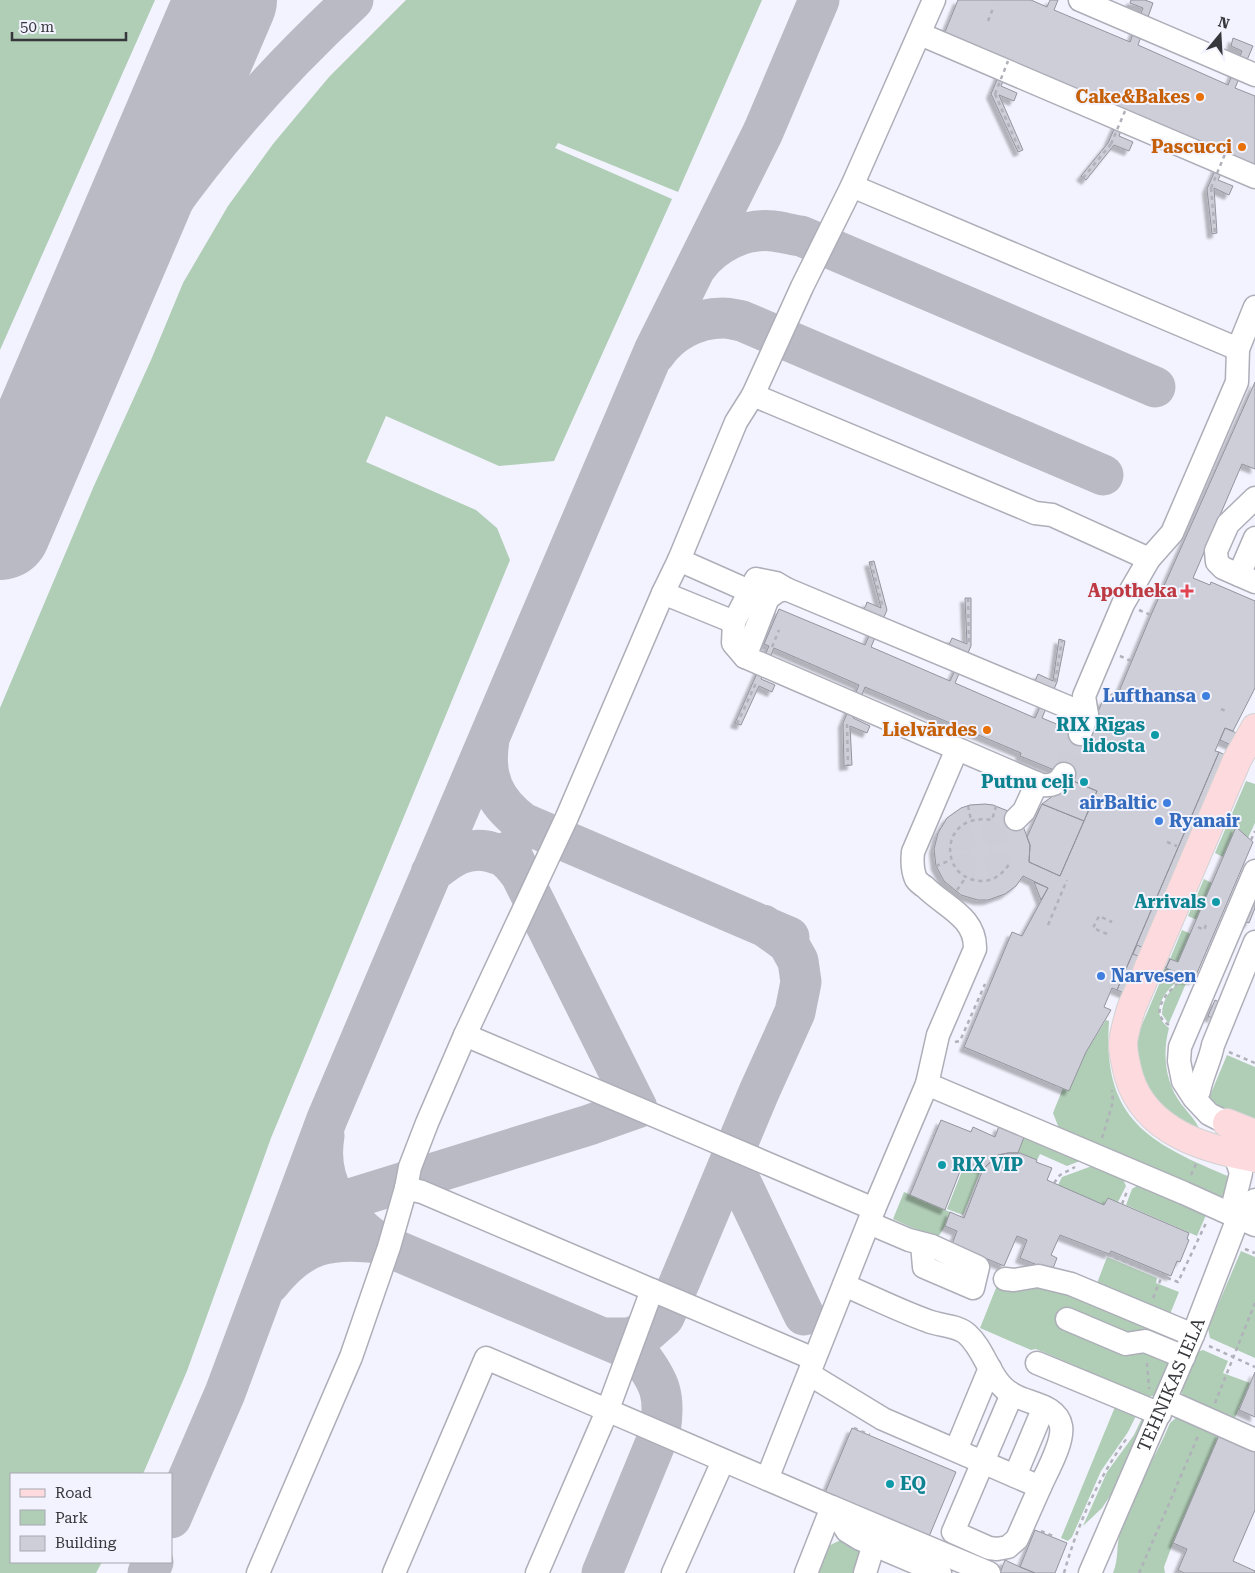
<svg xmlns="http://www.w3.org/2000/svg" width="1255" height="1573" viewBox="0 0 1255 1573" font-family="'Roboto Serif',serif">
<defs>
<filter id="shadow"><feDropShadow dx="-4.5" dy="4.5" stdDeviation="1" flood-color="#0004"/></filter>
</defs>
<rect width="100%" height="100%" fill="#f2f3fe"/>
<!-- green -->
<path fill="#b0cdb6" d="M0,0H155L0,350Z
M406,0H762L678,192L558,143L555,148L672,199L554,461L499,466L386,416L366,462L476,510L497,528L510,560L271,1138L187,1371L143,1474H11V1562H102L96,1573H0V708L93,488L151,360L183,283L228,206L273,144L329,77Z
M1246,781L1255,784V823L1248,838L1236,827L1223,857L1215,853Z
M1204,879L1212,883L1197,920L1188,916Z
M1182,930L1191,934L1178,962L1170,959Z
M1166,968L1175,972L1172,977L1180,979C1165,990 1148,1013 1169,1028C1162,1054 1165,1083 1182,1105C1189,1114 1198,1122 1201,1134L1157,1105L1139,1069L1136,1039Z
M1183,980L1187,981L1169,1023H1168L1162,1014C1162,1000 1171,987 1183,980Z
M1106,1020L1109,1021C1102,1120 1149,1143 1230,1177L1228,1192L1220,1198L1060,1131L1053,1113L1063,1088L1069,1090L1086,1052Z
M1227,1055L1255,1067V1121L1224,1116L1209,1098Z
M1024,1137L1078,1159L1080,1161L1067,1166L1040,1154L1037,1160L1018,1153Z
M964,1166L980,1172L963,1215L947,1209Z
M1092,1166L1123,1179L1126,1186L1118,1202L1108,1198L1104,1205L1058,1185L1062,1177Z
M1138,1185L1206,1215L1197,1236L1126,1205L1132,1189Z
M904,1192L950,1212L945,1226L937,1239L893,1219Z
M1241,1251L1255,1257V1358L1210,1338L1208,1328Z
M1107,1257L1157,1278L1156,1283L1179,1292L1168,1319L1096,1286Z
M998,1283L1047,1286L1164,1333L1173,1345V1360L1158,1395L1138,1399L1122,1386L1036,1349L1031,1350L980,1328Z
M1203,1350L1228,1361L1223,1373L1250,1383L1234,1420L1184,1398L1180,1388L1197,1352Z
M1117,1402L1138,1412L1128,1432L1101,1471L1072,1537L1068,1541L1061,1538Z
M1143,1416L1144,1419L1114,1490L1102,1508L1083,1526L1107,1472L1134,1435Z
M1178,1416L1220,1433L1173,1543L1164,1567L1165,1573H1113C1119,1558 1116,1546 1120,1532C1131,1493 1155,1460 1170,1423Z
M839,1541H848L867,1548L860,1573H812C819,1556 821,1548 839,1541Z"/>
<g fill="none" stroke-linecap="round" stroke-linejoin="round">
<!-- taxiway -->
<path stroke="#babac4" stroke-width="41" d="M697,266C714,243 744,228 773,231C782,232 792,235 801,236L1155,387
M655,354C670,332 696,318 723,318C729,318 736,320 742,321L1103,475
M60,390C94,330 125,269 164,213C219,135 283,65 353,0
M489,740C483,776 493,801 523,823L789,937
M431,873C449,859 463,847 487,851C494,853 503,855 508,860C513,864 517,870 521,875L510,851
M324,1136C316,1184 342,1217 379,1243L638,1353C660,1382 666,1395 660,1432L602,1573
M734,1149L736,1172L804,1315
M313,1214L327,1206L589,1125L637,1108L521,875
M269,1284C301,1243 329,1237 379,1243
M603,1338H629L648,1331L664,1317L680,1281L759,1092L795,1012L801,982L798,961L788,943L763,925
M171,1518L225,1393L327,1119L420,900L654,351L763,132L819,0
M148,1573L153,1562"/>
<!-- runway -->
<path stroke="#babac4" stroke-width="102" d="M0,529L226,0"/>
</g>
<!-- building -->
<path fill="#cdced8" stroke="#93949d" filter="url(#shadow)" d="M958,0H1031L1047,7L1050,0H1058L1054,10L1130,42L1143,8L1130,3L1131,0H1145L1153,3L1138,45L1228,85L1242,51L1231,46L1233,38L1253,46L1235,88L1255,96V173L1227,161L1218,180L1233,186L1229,195L1214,188L1217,233L1212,234L1207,189L1220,159L1126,117L1119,136L1133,142L1129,151L1114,145L1086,180L1081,176L1108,143L1120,115L1009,68L1001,86L1017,93L1014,101L999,95L1023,150L1018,152L991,94L1003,65L942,39Z
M1255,382V469L1242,464L1193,578L1210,585L1211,582L1255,601V688L1233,731L1225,728L1215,751L1219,752L1117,990L1112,988L1104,1007L1111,1010L1086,1052L1069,1091L964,1047L1012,932L1022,936L1048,888L1023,876L1016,886L1005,894L988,900H978L961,895L944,881L936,866L934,849L938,833L947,818L961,808L970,805L985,804L993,805L1008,811L1023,826L1030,845L1029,862L1060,876L1097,791L1073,781L1064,774L1020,756L1021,753L865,687L853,718L870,726L867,733L850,726L852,765L844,766L843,723L859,685L774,648L761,679L775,685L772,692L759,686L741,725L735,723L769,646L764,644L779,609L865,645L878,615L864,609L866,605L867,602L881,608L869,562L874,561L887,610L871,647L950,681L964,651L949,645L952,638L967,644L965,598H971V646L955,683L1035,718L1049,687L1035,681L1038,674L1053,681L1059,639L1065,641L1057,682L1042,718L1088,737L1102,702L1114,692L1118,694L1151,615Z
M1225,728L1255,741V756L1220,740Z
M1219,752L1227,756L1126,994L1117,990Z
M1073,781L1097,791L1084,821L1042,804Z
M1042,804L1084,821L1060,876L1029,862L1030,845L1027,837Z
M1236,827L1253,842L1194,980L1172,977L1175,972L1166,968L1170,959L1178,962Z
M1034,882L1048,888L1041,900Z
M1255,896V908L1249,923L1244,921Z
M1137,945L1170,959L1166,968L1133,954Z
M1215,1000L1219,1002L1212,1018L1208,1016Z
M941,1120L971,1132L973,1127L995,1137L999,1126L1024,1137L1018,1153H1008L998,1155L983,1169L964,1161L945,1210L910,1195Z
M1008,1153H1020L1037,1160L1036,1162L1052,1168L1047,1180L1104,1205L1108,1198L1189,1233L1187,1239L1189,1240L1180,1262L1177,1261L1171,1276L1111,1251L1109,1254L1060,1235L1051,1255L1057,1258L1052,1271L1020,1258L1027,1240L1017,1236L1004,1266L952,1244L957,1231L945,1226L950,1212L964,1218L983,1169L998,1155Z
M1255,1372V1417L1239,1410Z
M852,1428L956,1472L928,1539L824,1495Z
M1220,1433L1255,1448V1510L1233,1561L1255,1571V1573H1184L1178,1570L1187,1549L1173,1543Z
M1035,1530L1067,1543L1055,1573H1035L1020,1567Z
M1005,1560L1020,1567L1035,1573H1000Z"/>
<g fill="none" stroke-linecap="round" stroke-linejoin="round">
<!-- minor-tunnel -->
<path stroke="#cccdd7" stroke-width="22" stroke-dasharray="22 11" stroke-linecap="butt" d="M1064,774L1080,734
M961 851a20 20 0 1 1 40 0a20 20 0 1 1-40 0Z"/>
<defs>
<g id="minor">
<path d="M1080,0L1255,75"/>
<path d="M920,34L1255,177"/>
<path d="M852,186L1238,349"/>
<path d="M753,395L1035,513L1052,515L1149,559"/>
<path d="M1255,498L1228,524L1216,551L1217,562L1223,568L1255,582"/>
<path d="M679,560L749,591"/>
<path d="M1239,575L1255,538"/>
<path d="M663,593L734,622"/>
<path d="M745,657L768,598L778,591L786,589"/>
<path d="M1080,734L1087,715L1084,696L1123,604L1149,559L1172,533L1237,382L1238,349L1255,307"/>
<path d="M1064,774C1058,784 1052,786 1041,785L745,657L733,643L734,622L756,579L776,583L786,589L1087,715"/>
<path d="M1016,819L1024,811L1037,783"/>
<path d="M465,1035L874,1209"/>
<path d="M927,1084L1184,1193L1255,1225"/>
<path d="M1199,1091C1202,1075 1210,1061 1213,1045L1255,942"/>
<path d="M1227,1123L1209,1114L1194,1098L1183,1081L1179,1061L1180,1047L1255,871"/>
<path d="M1235,1155L1241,1173L1234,1201L1238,1218"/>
<path d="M406,1188L410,1167L427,1123L465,1035L567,817L663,593L679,560L736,422L753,395L802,287L852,186L934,0"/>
<path d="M869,1223L909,1240L932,1246L978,1267L973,1288L924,1267L922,1244"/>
<path d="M1005,1279L1014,1280L1038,1276L1071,1284L1193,1335"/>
<path d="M1067,1319L1126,1344L1145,1341L1184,1357"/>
<path d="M1037,1363L1160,1414"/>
<path d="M809,1374L883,1419L1040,1487C1047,1471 1064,1442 1061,1426C1057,1404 1028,1404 1012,1394C990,1382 986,1351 967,1334C957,1325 940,1326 928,1321C900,1311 872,1297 844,1285"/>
<path d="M1012,1394L953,1532L989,1548L997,1549L1008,1547L1017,1539L1040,1487"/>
<path d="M1165,1400L1255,1440"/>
<path d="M956,1450L990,1368"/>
<path d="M1015,1476L1044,1407"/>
<path d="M767,1479L874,1209L927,1084L938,1035L975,949C976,917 945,907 925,887C922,885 918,882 916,879C912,870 912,861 913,852L957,749"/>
<path d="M258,1573L351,1357L389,1247L406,1188L422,1192L652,1290"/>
<path d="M394,1573L486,1358L832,1507L847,1531L860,1539L940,1573"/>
<path d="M537,1573L608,1409L652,1290L814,1359"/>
<path d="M673,1573L723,1461"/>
<path d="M806,1573L832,1507L989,1573"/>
<path d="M865,1573L874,1544"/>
<path id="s1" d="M1090,1573L1193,1335L1238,1218L1251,1208L1255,1200"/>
</g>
<path id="major" d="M1255,728L1237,760L1131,1009C1128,1020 1124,1032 1123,1043C1123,1055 1126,1066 1129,1077C1146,1132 1205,1149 1255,1158
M1227,1123L1255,1134"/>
</defs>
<!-- minor casing -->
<use href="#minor" stroke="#adaeb8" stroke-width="25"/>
<!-- major casing -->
<use href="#major" stroke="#d3d3d4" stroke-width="30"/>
<!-- path -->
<path stroke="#b0b1b9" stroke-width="2.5" stroke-dasharray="4 4" stroke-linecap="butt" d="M988,21L994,6
M995,94L1020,151
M1083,178L1111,144
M1211,188L1215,234
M871,562L883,608
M968,598L969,645
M1139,610L1151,615
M772,647L779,630
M1120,656L1131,661
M1055,682L1062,640
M1221,709L1228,712
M737,724L756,683
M847,724L848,765
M968,806L971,820
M996,806L992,820C939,811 937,880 982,881C995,881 1003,873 1010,863
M1251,840L1255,831
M1167,842L1177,846
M936,866L951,860
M957,890L966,877
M1048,925L1067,880
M1198,927L1204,930L1206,925
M1107,934L1093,928L1099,916L1112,922
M1169,1025C1144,1011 1175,983 1190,975
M955,1042L960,1041L985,984
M1229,1052L1255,1063
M1102,1138L1113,1102L1112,1090
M1191,1175L1196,1164
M1054,1183L1060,1175L1075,1167
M1122,1204L1128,1189
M1085,1246L1178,1282L1206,1223
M1245,1249L1255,1253
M1153,1298L1162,1276
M1209,1346L1255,1367
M1147,1363L1149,1389
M1215,1403L1255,1303
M854,1428L870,1435
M1041,1531L1053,1536
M1064,1573C1077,1526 1098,1478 1127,1438
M1139,1573L1199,1434"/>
<!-- minor -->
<use href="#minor" stroke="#fff" stroke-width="22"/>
<!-- major -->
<use href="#major" stroke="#fddadd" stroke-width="28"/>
<!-- path-bridge -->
<path stroke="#b0b1b9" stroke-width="2.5" stroke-dasharray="4 4" stroke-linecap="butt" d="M995,94L1008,61
M1111,144L1125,111
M1211,188L1225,154"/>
</g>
<!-- markers -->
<g fill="#e8710a" stroke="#f2f3fe" stroke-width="2">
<circle cx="1200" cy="97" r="5"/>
<circle cx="1242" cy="147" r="5"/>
<circle cx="987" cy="730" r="5"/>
</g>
<path fill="#e0444e" stroke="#f2f3fe" stroke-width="2" d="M1184.5 583.5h5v5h5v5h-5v5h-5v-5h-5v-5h5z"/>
<g fill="#3f7fe0" stroke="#f2f3fe" stroke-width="2">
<circle cx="1206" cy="696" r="5"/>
<circle cx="1167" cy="803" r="5"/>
<circle cx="1159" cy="821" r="5"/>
<circle cx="1101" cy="976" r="5"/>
</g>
<g fill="#0f9aa8" stroke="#f2f3fe" stroke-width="2">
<circle cx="1155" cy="735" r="5"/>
<circle cx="1084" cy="782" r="5"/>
<circle cx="1216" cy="902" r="5"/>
<circle cx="942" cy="1165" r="5"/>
<circle cx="890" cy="1484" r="5"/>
</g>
<g text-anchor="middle" stroke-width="4" stroke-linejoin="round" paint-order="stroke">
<!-- food labels -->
<g font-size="18" font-weight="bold" fill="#c56008" stroke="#f2f3fe" text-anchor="end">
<text x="1190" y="103">Cake&amp;Bakes</text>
<text x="1232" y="153">Pascucci</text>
<text x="977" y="736">Lielvārdes</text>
</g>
<!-- health labels -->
<g font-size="18" font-weight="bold" fill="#be3a42" stroke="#f2f3fe" text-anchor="end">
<text x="1177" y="597">Apotheka</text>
</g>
<!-- shop labels -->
<g font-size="18" font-weight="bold" fill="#366cbe" stroke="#f2f3fe" text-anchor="end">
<text x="1196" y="702">Lufthansa</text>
<text x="1157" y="809">airBaltic</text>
<text x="1169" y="827" text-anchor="start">Ryanair</text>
<text x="1111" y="982" text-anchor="start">Narvesen</text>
</g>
<!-- culture labels -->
<g font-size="18" font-weight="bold" fill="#0d838f" stroke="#f2f3fe" text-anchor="end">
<text x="1145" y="731">RIX Rīgas<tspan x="1145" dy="21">lidosta</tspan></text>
<text x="1074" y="788">Putnu ceļi</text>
<text x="1206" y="908">Arrivals</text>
<text x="952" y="1171" text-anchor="start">RIX VIP</text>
<text x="900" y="1490" text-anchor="start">EQ</text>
</g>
<!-- street labels -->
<g font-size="18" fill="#36373b" stroke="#f2f3fe">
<text dy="6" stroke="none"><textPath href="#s1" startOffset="205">TEHNIKAS IELA</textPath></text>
</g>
</g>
<!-- legend -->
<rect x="10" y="1473" width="162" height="90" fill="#f2f3fe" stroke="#a7a8b0"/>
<rect x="20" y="1489" width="25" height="8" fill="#fddadd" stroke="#a7a8b0"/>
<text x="55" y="1498" font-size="15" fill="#36373b">Road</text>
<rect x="20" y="1510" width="25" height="15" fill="#b0cdb6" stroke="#a7a8b0"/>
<text x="55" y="1523" font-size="15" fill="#36373b">Park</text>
<rect x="20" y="1536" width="25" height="15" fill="#cdced8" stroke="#a7a8b0"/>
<text x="55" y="1548" font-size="15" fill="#36373b">Building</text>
<!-- north arrow -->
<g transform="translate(1220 35) rotate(18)" stroke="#f2f3fe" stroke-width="4" paint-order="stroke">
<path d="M0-4L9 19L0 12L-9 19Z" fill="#36373b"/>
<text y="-8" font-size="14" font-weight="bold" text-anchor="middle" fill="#36373b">N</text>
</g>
<!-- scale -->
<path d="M12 32v8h114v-8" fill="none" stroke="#36373b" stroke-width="2.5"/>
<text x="20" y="32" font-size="15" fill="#36373b" stroke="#f2f3fe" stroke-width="4" paint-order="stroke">50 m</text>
</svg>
